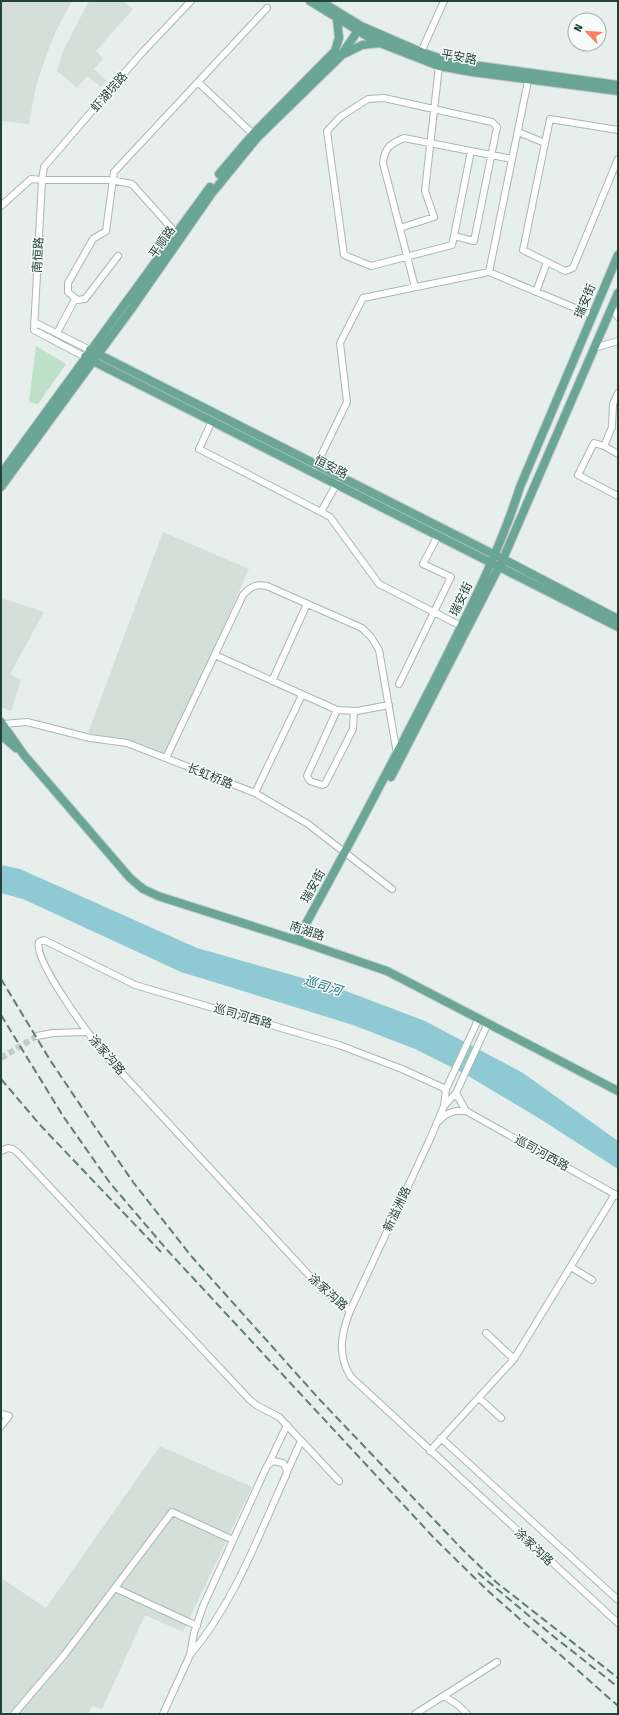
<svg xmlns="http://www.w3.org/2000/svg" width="619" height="1715" viewBox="0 0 619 1715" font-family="'Fira Sans Condensed','Noto Sans SC',sans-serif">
<rect width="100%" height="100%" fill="#e6efeb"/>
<!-- built -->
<path fill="#d4dfda" d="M72,1L56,31L46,56L36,86L29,124L1,121V2Z
M89,1H124L133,9L96,51L103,59L94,69L107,81L101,87L87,76L77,88L57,71L63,51Z
M163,532L249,569L166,758L127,743L88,733Z
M1,598L44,612L10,674L21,680L11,711L1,707Z
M160,1446L252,1487L183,1632L145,1615L102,1709L92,1706L88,1714H1V1578L46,1608Z"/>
<!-- green -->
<path fill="#bfe0c8" d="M36,346L66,364L38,404L29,402Z"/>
<!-- water -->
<path fill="#8ec9d4" d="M1,865L20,869L197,948L338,988L425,1021L523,1073L618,1141V1169L537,1117L465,1074L415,1049L353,1025L181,972L23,899L1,893Z"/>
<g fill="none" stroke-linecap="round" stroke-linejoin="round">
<!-- minor-tunnel -->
<path stroke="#bfccc8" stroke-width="6" stroke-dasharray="6 3" stroke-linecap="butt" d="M1,1058L37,1036"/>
<defs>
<path id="minor" d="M421,52L444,1
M199,83L253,134
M618,130L550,119L523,250L565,271L573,268L618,159
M518,132L545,143
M1,206L31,179L42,180L44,167L139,56L191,1
M400,228L434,217L425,191L439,66
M454,236L474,241L497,127L492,122L384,98L368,99L340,117L327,131L344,255L371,266L452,245L454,236L471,151
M118,256L85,299L77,300L68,292V283L93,239L106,231L114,172L267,8
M489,272L529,76
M415,287L383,163C385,147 390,144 404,138L512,159
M536,292L547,262
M612,307L618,317
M34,322L90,350
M57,333L75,299
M594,348L618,341
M85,357L34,330L42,180H111L132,184L175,232
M618,393L613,404L612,427L604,446L594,443L578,475L618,496
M212,421L199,449L321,512
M604,446L618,454
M315,468L347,402L340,343L363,298L489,272L592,315
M337,483L321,512L330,517L379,584L461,626
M215,655L337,710L357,711L389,705
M272,681L307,604
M399,684L451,577L423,564L438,535
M337,710L307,776L310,781L322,785L325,784L353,729L354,711
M4,724L27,722L90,738L127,743L255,793L308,824L392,889
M166,758L243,595C251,586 256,584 267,586L362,628L371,637L379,650L397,754
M255,793L302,695
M479,1018L446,1089L444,1106L456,1093L488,1023
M37,1036L53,1033L87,1032
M446,1089L402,1069L339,1045L135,985L44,940L39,942C32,960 95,1043 109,1059L319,1286L350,1311C341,1334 337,1356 351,1377L618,1623
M456,1093L466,1111L618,1196
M439,1121C447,1112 455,1110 466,1111
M1,1151L8,1148L13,1149L18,1153L250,1400L256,1405L279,1417L339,1481
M571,1267L592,1280
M350,1311L430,1139L444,1106
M486,1333L514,1359
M479,1398L501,1418
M1,1414L9,1416L1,1426
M441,1438L618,1600
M430,1451L514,1359L615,1194
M273,1461L283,1463L287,1470L286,1475C258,1537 234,1603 190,1655L194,1633L203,1606L267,1466Z
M269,1463L287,1425
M287,1472L301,1441
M115,1588L197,1626
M444,1696L458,1705L467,1714
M14,1714L65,1654L172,1512L233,1540
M163,1714L190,1655
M415,1714L497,1662"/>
<path id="major" d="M310,1L375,41L439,66L472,72L618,91
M320,1L361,26L421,52L451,62L618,85
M344,54L362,45L380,43
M219,174L254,133L335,51L339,38L337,19
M90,350L503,559L618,619
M85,357L618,627
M1,474L210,187
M1,487L132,308L212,193L257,138L340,57L361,26
M1,722L24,755L130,878L143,889L158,896L302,942L387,971L618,1091
M1,735L16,748
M391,777L503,559L618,293
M297,940C344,855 389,769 433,683C465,619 498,556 520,487L618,255"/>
</defs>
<!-- minor casing -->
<use href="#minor" stroke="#a8b8b2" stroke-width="8"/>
<!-- major casing -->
<use href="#major" stroke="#c2cac8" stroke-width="10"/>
<!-- minor -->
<use href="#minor" stroke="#fff" stroke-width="6"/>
<!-- major -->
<use href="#major" stroke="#6aa596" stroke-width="8"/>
<!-- rail -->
<path stroke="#5f7d75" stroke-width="2" stroke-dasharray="8 4" stroke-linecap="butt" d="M1,979L50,1060L91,1121L133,1182L192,1257L320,1400L461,1548L496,1582L618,1678
M1,1015L63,1116L110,1183L168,1251L435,1539L487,1590L618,1706
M1,1079L41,1126L161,1252
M478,1573L553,1636L618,1687"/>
</g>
<g text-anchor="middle" stroke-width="3" stroke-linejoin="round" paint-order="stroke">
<!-- street labels -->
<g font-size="12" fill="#24423a" stroke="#f7fbf9">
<text transform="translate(459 57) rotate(11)" y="4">平安路</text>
<text transform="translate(109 92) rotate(-49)" y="4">虾湖垸路</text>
<text transform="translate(162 242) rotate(-55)" y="4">平顺路</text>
<text transform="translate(38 255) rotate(-87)" y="4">南恒路</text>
<text transform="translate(585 301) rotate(-67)" y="4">瑞安街</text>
<text transform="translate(331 467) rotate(27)" y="4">恒安路</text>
<text transform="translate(461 599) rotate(-64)" y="4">瑞安街</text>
<text transform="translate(210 776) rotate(22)" y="4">长虹桥路</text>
<text transform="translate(313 886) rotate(-61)" y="4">瑞安街</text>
<text transform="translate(307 931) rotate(18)" y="4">南湖路</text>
<text transform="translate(243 1016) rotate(16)" y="4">巡司河西路</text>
<text transform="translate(107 1055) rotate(49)" y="4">涂家沟路</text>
<text transform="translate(542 1153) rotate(29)" y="4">巡司河西路</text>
<text transform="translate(397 1209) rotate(-65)" y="4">新溢洲路</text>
<text transform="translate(328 1292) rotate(42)" y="4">涂家沟路</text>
<text transform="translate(534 1547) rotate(43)" y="4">涂家沟路</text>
</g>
<!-- water labels -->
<g font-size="13" font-style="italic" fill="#1c6f80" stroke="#f7fbf9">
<text transform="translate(323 985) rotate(17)" y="5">巡司河</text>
</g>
</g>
<!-- border -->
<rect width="619" height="1715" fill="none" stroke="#24423a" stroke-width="4"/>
<!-- north arrow -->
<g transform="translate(587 32) rotate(295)"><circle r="19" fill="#f7fbf9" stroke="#a3b1ad"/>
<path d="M0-3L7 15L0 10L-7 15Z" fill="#f4845f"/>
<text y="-6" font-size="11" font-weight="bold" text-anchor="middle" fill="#24423a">N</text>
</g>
</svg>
